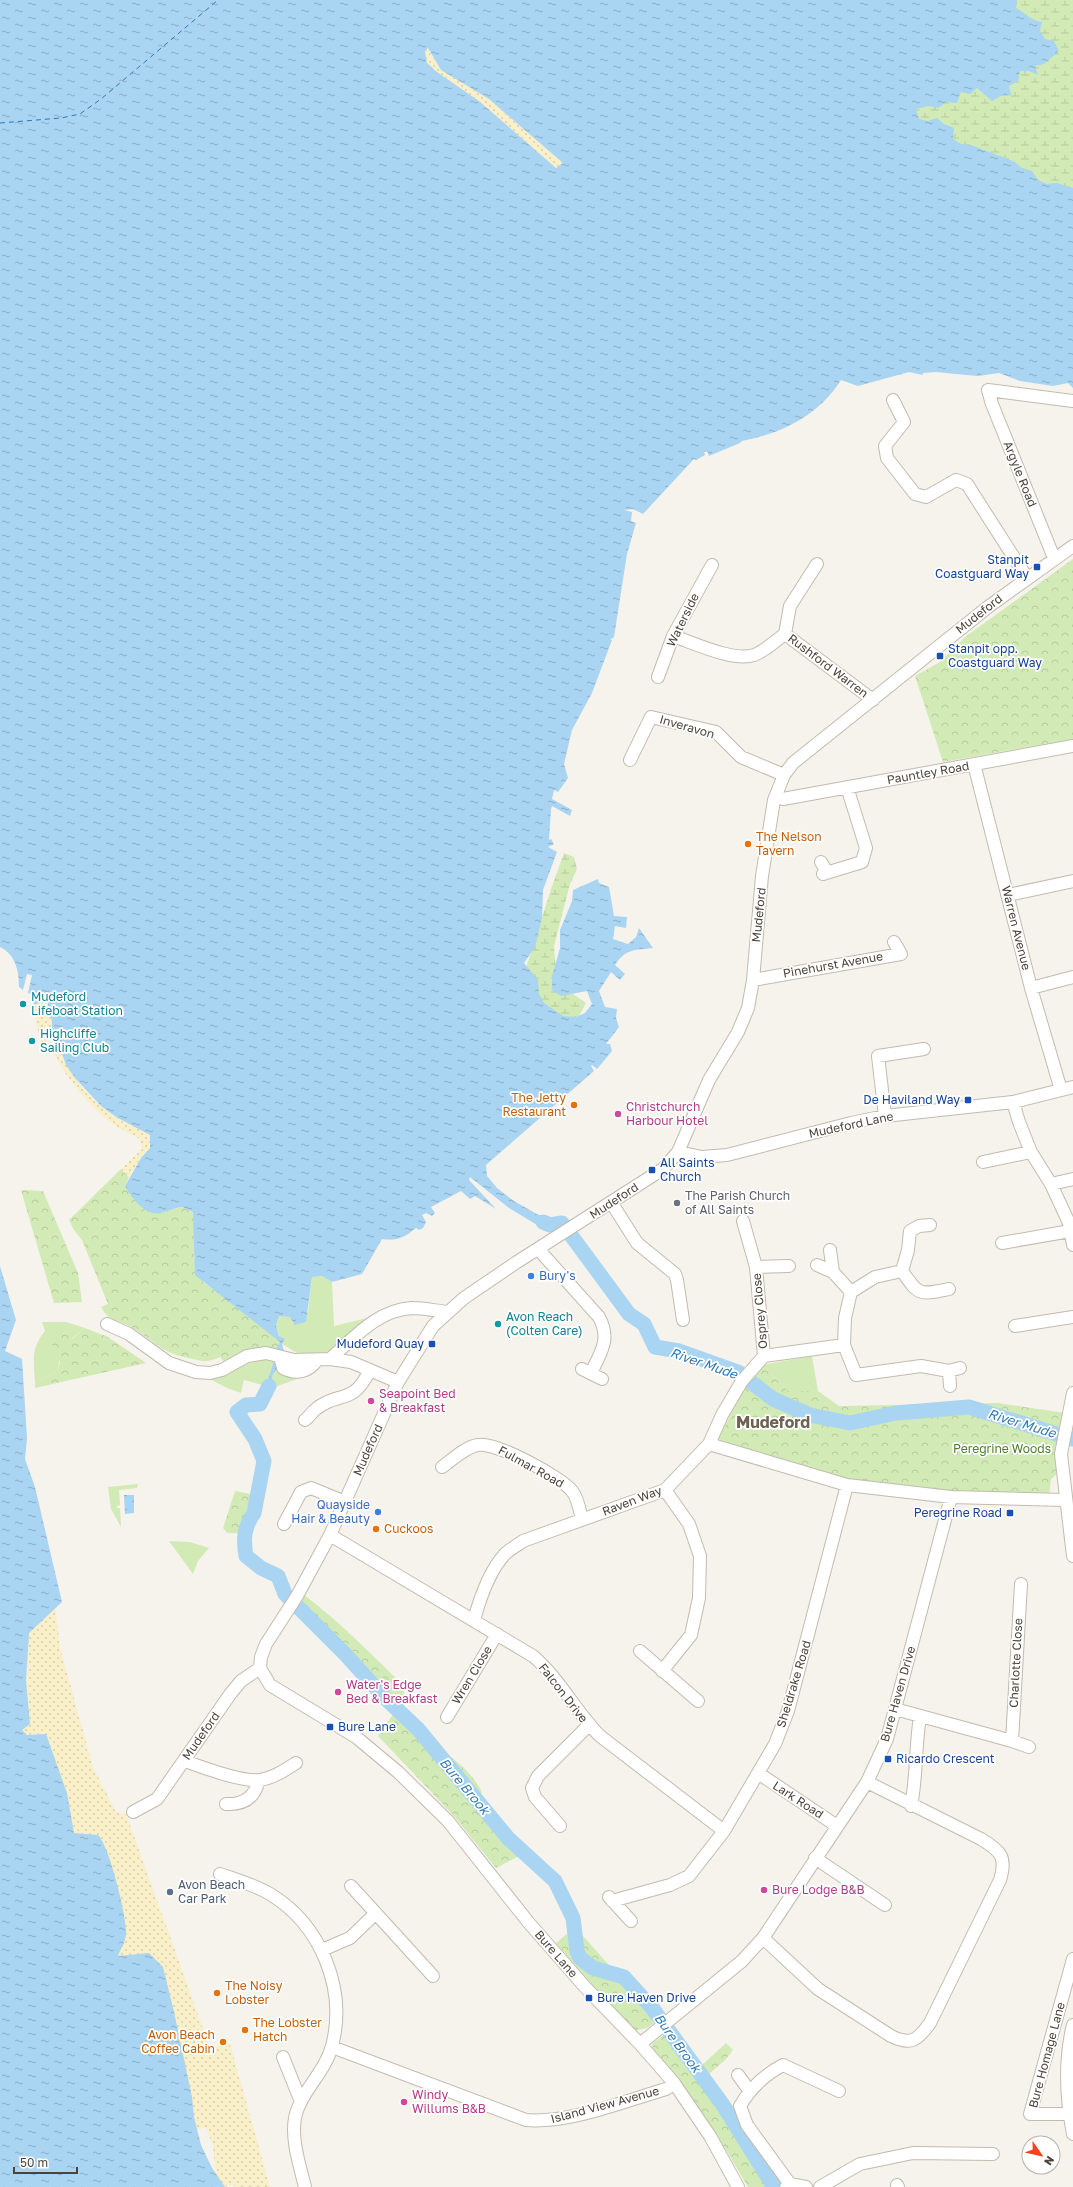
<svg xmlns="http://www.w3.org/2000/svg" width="1073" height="2187" viewBox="0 0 1073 2187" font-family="'Golos Text',sans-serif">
<defs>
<pattern id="forest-crowns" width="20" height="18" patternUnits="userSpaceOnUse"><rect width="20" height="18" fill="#d2eab5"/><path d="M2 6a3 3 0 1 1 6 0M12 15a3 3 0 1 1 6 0" fill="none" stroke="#b6ca9c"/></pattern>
<pattern id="wetland-marsh" width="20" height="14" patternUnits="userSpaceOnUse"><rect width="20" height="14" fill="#d2eab5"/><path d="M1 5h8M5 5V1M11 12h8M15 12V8" fill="none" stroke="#b6ca9c"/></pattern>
<pattern id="sand-dots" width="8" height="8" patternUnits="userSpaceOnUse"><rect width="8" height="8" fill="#f9efc9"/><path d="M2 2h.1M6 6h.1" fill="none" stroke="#d7cead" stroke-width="1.8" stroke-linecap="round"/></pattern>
<pattern id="water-ripples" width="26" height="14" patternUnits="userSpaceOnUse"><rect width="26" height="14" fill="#a9d4f2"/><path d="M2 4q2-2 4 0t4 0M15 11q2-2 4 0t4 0" fill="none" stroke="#8caec5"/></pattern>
</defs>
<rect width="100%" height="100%" fill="#f6f3ec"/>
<!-- green -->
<path fill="#d2eab5" d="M322,1276L332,1282L334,1326L367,1318V1321C349,1336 329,1360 304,1356C297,1354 288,1347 282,1344L276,1325L279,1316L290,1317L308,1312L312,1277Z
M42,1322H66L85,1328L71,1339L63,1333L58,1370L35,1384C34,1362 30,1349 45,1331Z
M812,1356L818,1391H788L762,1365Z
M268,1358L274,1360L266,1386L244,1380L241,1393L227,1388L208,1378L246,1364Z
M279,1367L297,1379L275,1387L270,1386L273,1374Z
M138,1484L137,1488L119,1490L120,1505L117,1506V1508H120L121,1527L111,1509L108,1487Z
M169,1541L190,1542L209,1548L198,1561L193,1574Z"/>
<!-- forest -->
<path fill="url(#forest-crowns)" d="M1073,559V739L943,762L915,676L940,662L965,637Z
M121,1169L129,1177L125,1186L160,1213L182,1207L193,1212L196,1242L194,1257L203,1282L243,1311L280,1342L276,1349H262L226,1365L220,1357C210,1362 204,1362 193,1359C163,1354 157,1343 133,1328C118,1319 110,1323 101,1307L108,1304L82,1240L74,1230L69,1220Z
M21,1190L43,1191L78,1273L82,1302L54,1303Z
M85,1328L108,1337L146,1363L35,1388V1384L58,1370L60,1362L51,1341C55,1331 65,1332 72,1339Z
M762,1365L788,1391H818L839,1406L998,1403L1065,1413L1058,1473L1051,1479L1049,1496L953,1494L847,1481L716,1442L743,1391Z
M235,1491L251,1494L241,1533H227L223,1528Z
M303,1594C339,1621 371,1654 404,1686V1710C416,1723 428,1739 442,1750C460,1764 471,1772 482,1792L480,1795L522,1848L521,1855L496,1868L453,1815L378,1736L398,1707L299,1605Z
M575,1927L658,2020L647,2028L632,2031L556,1943Z
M671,2029L700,2067L726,2043L733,2050L725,2060L708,2075L735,2117L780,2175L786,2187H748C720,2139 691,2092 653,2052L652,2044Z"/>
<!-- wetland -->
<path fill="url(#wetland-marsh)" d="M808,0H1073V270L947,256Z
M564,853L574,857L577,869L570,884L554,946L557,983L586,1003L575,1024L549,1017L525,971L551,889Z"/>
<!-- sand -->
<path fill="url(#sand-dots)" d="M428,48L432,57L489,99L563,163L556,168L479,101L437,72L427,63L425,51Z
M47,1001L52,1022L53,1034L41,1046L33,1005Z
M56,1038C66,1071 88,1099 117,1118C127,1125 141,1127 150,1135V1148L141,1158L129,1177L121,1169L142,1149L140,1139C129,1133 116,1127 106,1119C87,1103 58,1069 52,1046Z
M24,1455L41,1510L42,1531L55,1603L60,1648L93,1767L116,1812L126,1814L210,2048L230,2044L270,2187H235L234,2185L217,2187L213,2146L206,2127L193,2131L111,1961L73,1838L44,1734L27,1735L22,1730L27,1694Z"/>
<!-- water -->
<path fill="url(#water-ripples)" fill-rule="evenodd" d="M0,0H1017L1016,8C1026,13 1031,21 1042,22L1040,31L1045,39L1054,41L1059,51L1044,64L1035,66L1038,75L1029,71H1020L1018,81L1009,86L1011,95L1001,96L992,101L977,88L970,94L961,92L957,103L946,102L938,108L929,106L916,109L919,119L928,121L937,118L944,124L954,128L953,139L961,144L971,145L1013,161L1022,168L1032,171L1038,180L1047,184L1057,183L1073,188V388L1068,383L1053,386L1020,381L999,373L977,376L936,372L923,373V375L909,372L858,386L841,380C819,415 783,433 742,441L740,443L709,456L707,451L704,452L705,455L696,460L694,459L643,514L633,509L624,510L632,512L631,521L636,523L627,554L614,637L610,640H612L592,693L572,730L564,764L568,778L558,792L554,790L552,799L572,810L570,816L552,806L551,809L549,840L551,839L554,844L548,847L557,852L543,890L542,918L535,947L524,963L538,980L539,994L544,1003L563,1016L576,1017L585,1013L592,1004L587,991L561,996L552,990V976L560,948V930L572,901L573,890L598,879L599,883L609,887L614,916L627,917L626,928L615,926L613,939L628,944L636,937L639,928L653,948C635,950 625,949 615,965L625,974L620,980L611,972L599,991L605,1007L617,1009L616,1018L619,1027L606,1044H610L612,1051L597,1069L592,1065L591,1066L594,1071L486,1165L487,1176L497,1188L514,1201L549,1221L568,1220L560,1226L547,1231L509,1208L470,1177L469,1180L496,1209L475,1196L470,1199L461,1191L431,1207L435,1213L432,1216L426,1213L422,1215L426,1222L423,1228L419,1230L416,1228C404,1238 397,1241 382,1239L362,1274L332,1282L322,1276L312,1277L306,1322L295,1325L290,1317L279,1316L276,1325L279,1336L285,1339L282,1344L284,1351L276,1349L280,1342L195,1275L193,1212L182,1207C175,1208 168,1211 161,1213C146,1217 131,1197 125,1186L141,1158L150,1148V1135L116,1117L101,1106L75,1078L66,1065L57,1039L52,1032V1022L47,1001L33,1005L35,996L28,993L32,975L27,974L23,990L19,987C19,971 16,955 0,947ZM428,48L441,70L489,99L563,163L556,168L479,101L437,72L427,63L425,51Z
M0,1266L16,1320L5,1351L22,1359L27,1438L25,1459L35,1487L62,1602L29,1633L26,1680L30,1724L22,1730L27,1735L46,1734L67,1793L74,1833L98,1835C109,1845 127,1917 126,1933C126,1942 121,1948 118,1956L149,1953L163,1967L174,2012L192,2097L194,2117L201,2145L212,2168L225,2187H0Z
M274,1360L278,1362L279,1367L273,1374L270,1386H266Z
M124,1495H134V1513L125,1514Z"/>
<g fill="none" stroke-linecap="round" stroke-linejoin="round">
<!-- river -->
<path stroke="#a9d4f2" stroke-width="15" d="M543,1222L550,1225L562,1223L629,1314L644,1324L655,1347L679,1351L738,1372L773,1399L810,1415L850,1423L896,1413L969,1407L1073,1439
M269,1386L260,1404L246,1405L237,1412L255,1439L264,1461L254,1513C244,1527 243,1539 246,1556L261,1568L278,1576L285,1594L345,1654L385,1698L418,1729L508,1838L555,1881L573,1918L577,1951L580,1958L593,1968L624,1977L653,2009L723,2105L774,2187"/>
<!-- ferry -->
<path stroke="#2e7ab2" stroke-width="1" stroke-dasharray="5 4" stroke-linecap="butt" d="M0,123L61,118L80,114L101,99L218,0"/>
<defs>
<path id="minor" d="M893,400L904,422L885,446L887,458L915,494L926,497L956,480L967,484L1027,578
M1054,558L992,404L988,390L1073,401
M785,634L790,606L817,564
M673,636C694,643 734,662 754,655C765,651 775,641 785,634L873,700
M658,677L673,636L712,565
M630,760L651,717L716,732L741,757L784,775
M974,764L1031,988L1061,1090
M783,799L1073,746
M821,862L827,872
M823,874L862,862L866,848L847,787
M1008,895L1073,881
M753,980L901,954L894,942
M1031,988L1073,977
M1013,1102L1019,1122L1031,1152L1051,1184L1069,1223L1073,1245
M885,1116L878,1056L924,1049
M678,1152L702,1157L727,1155L851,1123L885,1116L1013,1102L1073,1087
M983,1162L1031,1152
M1051,1184L1073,1179
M611,1202L637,1243L675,1274L677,1280L683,1320
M743,1221L756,1267L764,1356
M930,1225L919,1226L910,1231L908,1250L902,1271L875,1277L851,1292L845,1318L844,1345L856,1375L921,1366L949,1371L960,1368
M1002,1243L1070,1231
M539,1250L599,1317C611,1339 601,1352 591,1373
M830,1250L833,1272L851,1292
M817,1265L833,1272
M756,1267L789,1266
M902,1271C919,1296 919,1295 949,1289
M107,1324L129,1334L169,1363L196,1372L210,1373L222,1370L247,1356L266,1353L294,1360L330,1359L351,1362L398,1382
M1015,1326L1073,1317
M280,1357L283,1368C296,1375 309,1372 317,1360
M330,1359C354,1338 377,1310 412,1308C424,1308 437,1311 448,1312
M582,1369L602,1379
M949,1371L950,1386
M1073,1393L1061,1454L1073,1556
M305,1420C309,1417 312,1412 316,1409C339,1390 352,1407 370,1370
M709,1444L847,1485L951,1497L1065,1500
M442,1467C452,1460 465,1447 478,1445C495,1441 561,1477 572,1491C578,1498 580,1511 582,1520
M284,1524L301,1492L311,1488L345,1502
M330,1535L533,1656C560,1679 575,1711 600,1736L724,1831
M474,1620C480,1598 489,1571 505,1554C510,1549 518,1545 523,1541L665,1490L709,1444L722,1415L742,1381L764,1356L844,1345
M640,1651L698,1701
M260,1668L261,1657L266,1644L297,1596L330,1535L398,1382L433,1326L464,1298L517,1262L663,1169L678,1152L709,1080L738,1032L748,1008L753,980L762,876L774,800L784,775L793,763L988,607L1073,546
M260,1668L270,1685L356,1737L398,1772L448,1821L529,1923L585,1987L640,2044L674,2083L710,2136L738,2187
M662,1671L691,1635L699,1598L700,1556L689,1524L665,1490
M895,1709L1012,1741L1021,1584
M447,1717L497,1634
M1012,1741L1029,1747
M185,1761C201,1767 243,1782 260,1780C273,1778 285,1770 296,1763
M758,1773L837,1826
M226,1804C244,1805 255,1797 259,1780
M911,1806C917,1776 915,1747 920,1717
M133,1812L157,1799L231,1693L241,1681L260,1668
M560,1826L535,1797L532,1788L538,1776L589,1725
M815,1858L885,1905
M220,1874C237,1880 255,1885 270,1894C321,1925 347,1989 332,2046C325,2073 300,2092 295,2118C291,2140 300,2166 305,2187
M351,1886L433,1976
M609,1897L631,1921
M612,1901L670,1885L689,1876L724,1831L775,1744L788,1711L847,1485
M763,1938L818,1989L891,2036C911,2046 918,2040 930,2023L1000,1880C1007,1857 1001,1851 981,1839L867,1782
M322,1950L350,1938L375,1914
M1073,2025C1064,2061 1066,2098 1073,2134
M640,2044L742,1961L763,1938L867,1782L887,1739L951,1497
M332,2047L526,2120C568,2124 625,2101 666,2089L674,2083
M283,2057L301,2102
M738,2075L749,2090
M1069,2114H1030L1073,1959
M790,2184L747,2125L740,2106C751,2087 764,2075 783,2065L839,2091
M897,2185L898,2187
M786,2187L790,2184L806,2187
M820,2187L860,2164L913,2153L993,2154"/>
</defs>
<!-- minor casing -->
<use href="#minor" stroke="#c2bbae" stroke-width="14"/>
<!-- minor -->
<use href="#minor" stroke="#fff" stroke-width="12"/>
</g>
<!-- markers -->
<g fill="#1a4fb4" stroke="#fff" stroke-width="1.5">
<rect x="1033" y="563" width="8" height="8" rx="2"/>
<rect x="936" y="652" width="8" height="8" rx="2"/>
<rect x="964" y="1096" width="8" height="8" rx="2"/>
<rect x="648" y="1166" width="8" height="8" rx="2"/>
<rect x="428" y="1340" width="8" height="8" rx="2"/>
<rect x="1006" y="1509" width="8" height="8" rx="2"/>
<rect x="326" y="1723" width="8" height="8" rx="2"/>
<rect x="884" y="1755" width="8" height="8" rx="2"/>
<rect x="585" y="1994" width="8" height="8" rx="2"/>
</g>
<g fill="#e8710a" stroke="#fff" stroke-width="1.5">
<circle cx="748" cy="844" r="4"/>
<circle cx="574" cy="1105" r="4"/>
<circle cx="376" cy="1529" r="4"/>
<circle cx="217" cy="1993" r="4"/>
<circle cx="245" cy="2030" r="4"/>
<circle cx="223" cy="2042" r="4"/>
</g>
<g fill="#0f9aa8" stroke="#fff" stroke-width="1.5">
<circle cx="23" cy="1004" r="4"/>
<circle cx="32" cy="1041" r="4"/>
<circle cx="498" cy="1324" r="4"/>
</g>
<g fill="#d1479c" stroke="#fff" stroke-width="1.5">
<circle cx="618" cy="1114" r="4"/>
<circle cx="371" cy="1401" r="4"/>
<circle cx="338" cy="1692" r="4"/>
<circle cx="764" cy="1890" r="4"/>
<circle cx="404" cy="2102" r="4"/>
</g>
<circle fill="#6b7280" stroke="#fff" stroke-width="1.5" cx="677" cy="1203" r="4"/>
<g fill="#3f7fe0" stroke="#fff" stroke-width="1.5">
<circle cx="531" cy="1276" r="4"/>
<circle cx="378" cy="1512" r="4"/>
</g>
<circle fill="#5c6f8a" stroke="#fff" stroke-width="1.5" cx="170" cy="1892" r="4"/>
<g text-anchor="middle" stroke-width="3.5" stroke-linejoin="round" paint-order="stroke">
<!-- street labels -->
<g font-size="12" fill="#4b4439" stroke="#fff">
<text transform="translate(1020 474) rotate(68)" y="4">Argyle Road</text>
<text transform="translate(979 614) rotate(-38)" y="4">Mudeford</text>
<text transform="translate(683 620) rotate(-64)" y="4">Waterside</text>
<text transform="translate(828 666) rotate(37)" y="4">Rushford Warren</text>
<text transform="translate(687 727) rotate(16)" y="4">Inveravon</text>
<text transform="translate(928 773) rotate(-10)" y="4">Pauntley Road</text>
<text transform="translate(759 915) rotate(-84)" y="4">Mudeford</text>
<text transform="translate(1016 928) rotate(76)" y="4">Warren Avenue</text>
<text transform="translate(833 965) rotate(-10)" y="4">Pinehurst Avenue</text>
<text transform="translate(851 1125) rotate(-12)" y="4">Mudeford Lane</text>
<text transform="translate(614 1201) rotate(-33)" y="4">Mudeford</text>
<text transform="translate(760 1311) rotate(-95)" y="4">Osprey Close</text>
<text transform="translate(368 1450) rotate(-66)" y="4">Mudeford</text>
<text transform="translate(531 1467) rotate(29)" y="4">Fulmar Road</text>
<text transform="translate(632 1501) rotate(-21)" y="4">Raven Way</text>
<text transform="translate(1016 1663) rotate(-87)" y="4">Charlotte Close</text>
<text transform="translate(472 1675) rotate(-59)" y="4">Wren Close</text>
<text transform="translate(794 1684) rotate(-73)" y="4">Sheldrake Road</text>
<text transform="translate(563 1693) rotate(52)" y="4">Falcon Drive</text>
<text transform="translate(898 1694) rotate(-74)" y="4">Bure Haven Drive</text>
<text transform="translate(201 1736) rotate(-55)" y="4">Mudeford</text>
<text transform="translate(798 1800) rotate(33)" y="4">Lark Road</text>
<text transform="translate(556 1954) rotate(49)" y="4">Bure Lane</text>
<text transform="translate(1047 2055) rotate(-75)" y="4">Bure Homage Lane</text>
<text transform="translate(605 2105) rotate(-15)" y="4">Island View Avenue</text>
</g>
<!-- transit labels -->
<g font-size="12" fill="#164399" stroke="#fff" text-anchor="start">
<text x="1029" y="564" text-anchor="end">Stanpit<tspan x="1029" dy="14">Coastguard Way</tspan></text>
<text x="948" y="653">Stanpit opp.<tspan x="948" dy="14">Coastguard Way</tspan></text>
<text x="960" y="1104" text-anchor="end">De Haviland Way</text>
<text x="660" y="1167">All Saints<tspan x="660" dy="14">Church</tspan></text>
<text x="424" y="1348" text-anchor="end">Mudeford Quay</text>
<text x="1002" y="1517" text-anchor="end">Peregrine Road</text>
<text x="338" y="1731">Bure Lane</text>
<text x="896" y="1763">Ricardo Crescent</text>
<text x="597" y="2002">Bure Haven Drive</text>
</g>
<!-- food labels -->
<g font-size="12" fill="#c56008" stroke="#fff" text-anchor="start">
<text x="756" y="841">The Nelson<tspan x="756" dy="14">Tavern</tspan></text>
<text x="566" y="1102" text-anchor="end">The Jetty<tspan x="566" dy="14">Restaurant</tspan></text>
<text x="384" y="1533">Cuckoos</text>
<text x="225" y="1990">The Noisy<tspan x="225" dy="14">Lobster</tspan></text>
<text x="253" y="2027">The Lobster<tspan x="253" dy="14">Hatch</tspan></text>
<text x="215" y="2039" text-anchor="end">Avon Beach<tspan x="215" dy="14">Coffee Cabin</tspan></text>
</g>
<!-- culture labels -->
<g font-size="12" fill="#0d838f" stroke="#fff" text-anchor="start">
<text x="31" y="1001">Mudeford<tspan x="31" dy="14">Lifeboat Station</tspan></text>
<text x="40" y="1038">Highcliffe<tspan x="40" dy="14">Sailing Club</tspan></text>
<text x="506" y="1321">Avon Reach<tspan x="506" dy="14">(Colten Care)</tspan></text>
</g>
<!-- hotel labels -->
<g font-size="12" fill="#b23c85" stroke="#fff" text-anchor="start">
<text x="626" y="1111">Christchurch<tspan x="626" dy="14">Harbour Hotel</tspan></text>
<text x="379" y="1398">Seapoint Bed<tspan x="379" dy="14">&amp; Breakfast</tspan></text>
<text x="346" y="1689">Water's Edge<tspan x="346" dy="14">Bed &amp; Breakfast</tspan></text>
<text x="772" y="1894">Bure Lodge B&amp;B</text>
<text x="412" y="2099">Windy<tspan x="412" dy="14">Willums B&amp;B</tspan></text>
</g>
<!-- worship labels -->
<g font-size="12" fill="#5b616d" stroke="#fff" text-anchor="start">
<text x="685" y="1200">The Parish Church<tspan x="685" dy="14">of All Saints</tspan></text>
</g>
<!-- shop labels -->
<g font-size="12" fill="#366cbe" stroke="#fff" text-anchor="start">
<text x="539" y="1280">Bury's</text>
<text x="370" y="1509" text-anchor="end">Quayside<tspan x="370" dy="14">Hair &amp; Beauty</tspan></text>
</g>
<!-- park labels -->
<g font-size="12" fill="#4a7f2a" stroke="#fff">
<text x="1002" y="1453">Peregrine Woods</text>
</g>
<!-- service labels -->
<g font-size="12" fill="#4e5e75" stroke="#fff" text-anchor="start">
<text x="178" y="1889">Avon Beach<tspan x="178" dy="14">Car Park</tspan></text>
</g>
<!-- water labels -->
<g font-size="13" font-style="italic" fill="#2e7ab2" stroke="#fff">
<text transform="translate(704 1363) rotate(19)" y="5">River Mude</text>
<text transform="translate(1022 1423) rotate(17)" y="5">River Mude</text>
<text transform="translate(465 1786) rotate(50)" y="5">Bure Brook</text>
<text transform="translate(678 2043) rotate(54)" y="5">Bure Brook</text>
</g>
<!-- district labels -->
<g font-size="16" font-weight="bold" fill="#6e6250" stroke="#fff">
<text x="773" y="1428">Mudeford</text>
</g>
</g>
<!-- north arrow -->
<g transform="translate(1041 2155) rotate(124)"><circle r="19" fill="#ffffff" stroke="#b7b4b0"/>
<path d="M0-3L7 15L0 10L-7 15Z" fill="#fc3f1d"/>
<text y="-6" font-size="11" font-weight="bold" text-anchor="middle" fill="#4b4439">N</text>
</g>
<!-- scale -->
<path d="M14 2167v6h63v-6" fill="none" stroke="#4b4439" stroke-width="2"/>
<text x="20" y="2167" font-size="12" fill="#4b4439" stroke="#ffffff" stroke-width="3" paint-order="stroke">50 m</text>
</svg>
